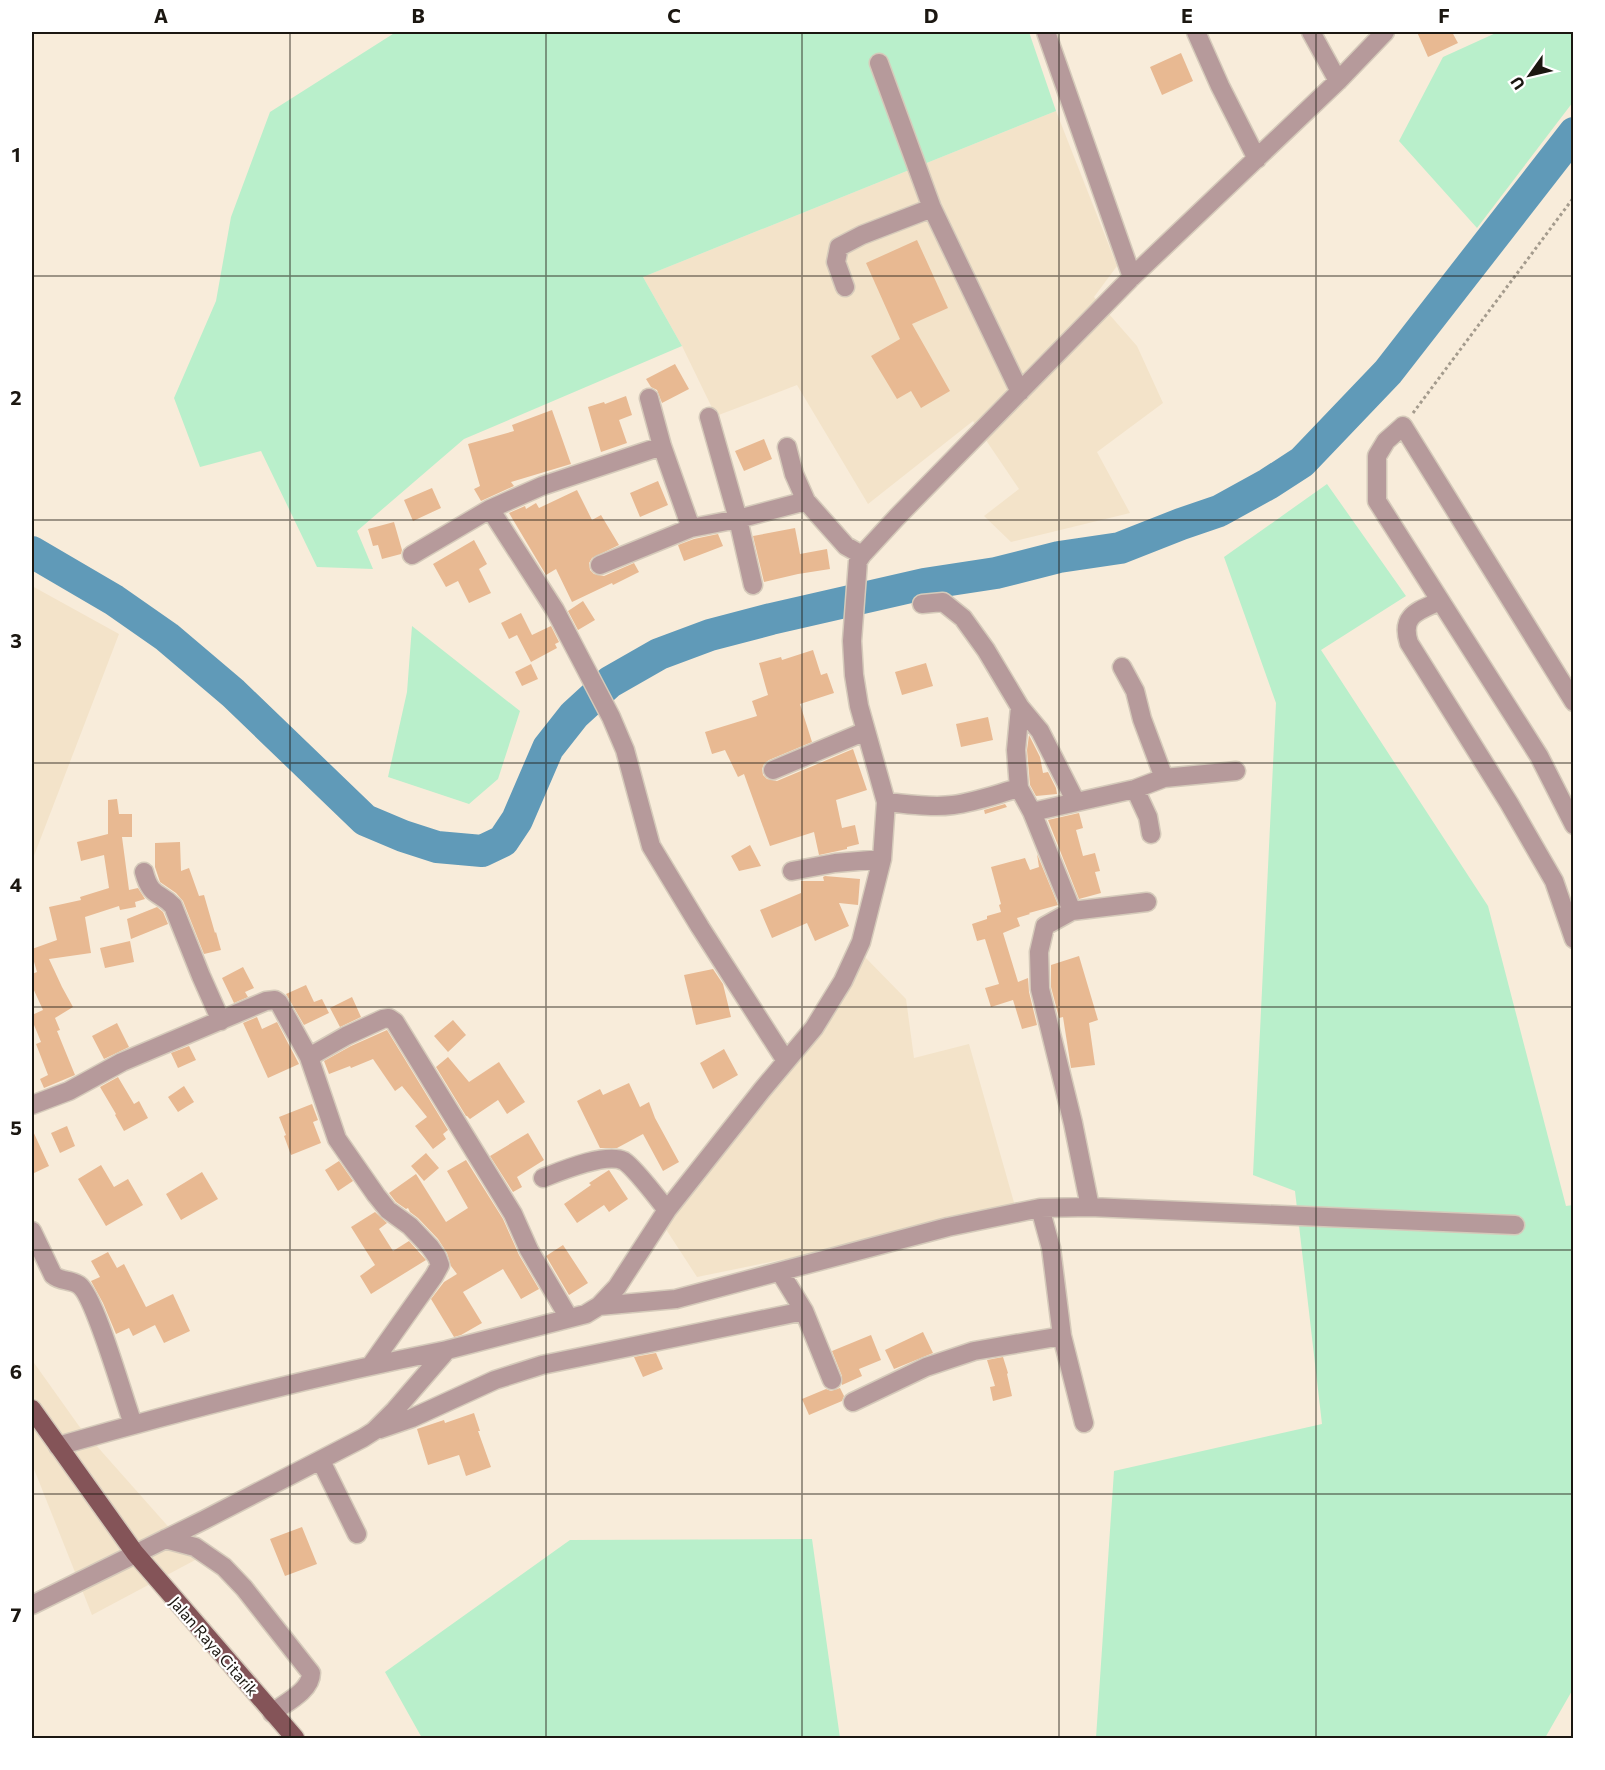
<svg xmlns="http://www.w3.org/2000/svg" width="1605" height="1770" viewBox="0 0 1605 1770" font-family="Commissioner,sans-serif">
<rect width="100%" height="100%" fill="#f8ecda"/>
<!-- built -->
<path fill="#f3e3c9" d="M1056,111L1117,266L1094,297L1137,346L1163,403L1097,452L1130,513L1011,542L984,516L1019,489L973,421L868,504L797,385L716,416L682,346L643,277Z
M32,586L119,634L32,861Z
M863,955L906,999L914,1058L969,1044L1015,1206L854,1245L697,1277L658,1217Z
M32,1360L79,1426L197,1559L92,1615L32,1464Z"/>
<!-- green -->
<path fill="#b9efcb" d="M396,32H1029L1056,111L643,277L682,346L464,439L357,531L373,569L317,567L261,451L200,467L174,398L216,301L231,217L270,112Z
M1498,32H1573V102L1477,228L1399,141L1443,57Z
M1327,484L1406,596L1321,650L1488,906L1566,1206L1573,1205V1689L1545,1738H1096L1114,1471L1322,1424L1295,1191L1253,1175L1276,703L1224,557Z
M412,626L520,711L498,779L469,804L388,777L407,692Z
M812,1539L840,1738H422L385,1672L570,1540Z"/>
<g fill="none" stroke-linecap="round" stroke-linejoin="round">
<!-- river -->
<path stroke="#609ab8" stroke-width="32" d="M32,552L114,600L167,637L233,693L365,820L403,836L437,847L482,851L503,841L517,820L548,748L574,715L610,682L659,654L710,635L771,619L924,584L996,573L1059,557L1120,548L1181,524L1219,511L1268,484L1302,462L1388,372L1574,133"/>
</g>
<!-- building -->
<path fill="#e8b992" d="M1417,32H1452L1458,43L1428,57Z
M1181,53L1193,81L1162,95L1150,67Z
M917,240L948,308L912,324L950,391L921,408L911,391L897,399L871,356L900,339L866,263Z
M675,364L689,389L662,403L657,390L651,387L646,379Z
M626,396L632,415L619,420L627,443L601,452L588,407L604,402L605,404Z
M552,410L571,464L511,482L514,486L481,501L474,489L480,486L468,444L514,431L512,425Z
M764,439L772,459L744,471L735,451Z
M658,481L668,505L640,517L630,493Z
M432,488L441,508L413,521L404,500Z
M577,490L592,520L601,515L619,545L592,558L589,563L590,570L594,574L604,576L634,563L639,572L613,585L612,583L572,602L556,569L546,575L509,513L525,506L526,509L536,503L539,508Z
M394,522L402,550L401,554L382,559L378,545L373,546L368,529Z
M795,528L800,554L827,549L830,569L798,574L764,582L753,536Z
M718,534L723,546L684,561L678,545L694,539Z
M474,540L487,564L479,569L491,593L469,603L458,581L446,587L433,564Z
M583,601L595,620L578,630L568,611Z
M521,613L532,635L551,626L559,642L555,644L557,648L531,662L517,635L509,639L501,623Z
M813,650L821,675L827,673L834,693L800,704L812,742L769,760L764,764L762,769L763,775L767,779L777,781L853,749L867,790L836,800L842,828L855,825L859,844L847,847V849L819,855L814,832L770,846L744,774L738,777L725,750L712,754L705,732L757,716L752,701L768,695L759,663L781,657L782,660Z
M926,663L933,686L902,695L895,672Z
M531,664L538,679L522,686L515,672Z
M988,717L993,740L961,747L956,724Z
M1029,735L1040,757L1043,773L1048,772L1056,788L1057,794L1036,796L1030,785L1027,750Z
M117,799L119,814H132V837H122L129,890L138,888L145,899L135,902L136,907L120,910L119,906L85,917L91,953L49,959L62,987L73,1007L55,1018L60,1030L57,1031L75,1075L44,1088L40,1079L48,1075L36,1044L41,1042L32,1020V1015L43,1010L32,986V974L37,972L32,955V949L57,940L49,907L81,900L80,897L109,888L104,855L81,861L77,842L108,834V800Z
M1005,804L1007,807L985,814L984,810Z
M1079,813L1083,828L1076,830L1083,856L1095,853L1100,871L1095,872L1101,893L1079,899L1048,820Z
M180,842L181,871L189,868L199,896L204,895L215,933L216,932L221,950L204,954L183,901L176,893L160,882L155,867V843Z
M750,845L761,866L739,871L731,856Z
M1037,854L1058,905L1029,913L1030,914L1017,918L1020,926L1003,933L1018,982L1028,978L1029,992L1037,1025L1022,1029L1013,1000L991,1007L985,988L999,984L985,939L977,941L972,924L987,919V916L1001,912L999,905L1001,904L991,867L1025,858L1030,870L1039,867Z
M825,876L860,879L858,905L839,903L849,926L815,941L807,923L772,938L760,910L801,893V881H824L823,877Z
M157,907L163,912L168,924L131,939L127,919Z
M130,941L134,962L105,968L100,948Z
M1079,956L1098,1020L1089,1023L1095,1065L1071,1068L1063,1017L1059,1018L1051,987V965Z
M243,967L254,988L245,992L248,997L234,1003L222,978Z
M713,969L723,984L731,1017L696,1025L684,975Z
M306,985L314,1002L322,999L329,1013L304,1025L286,994Z
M352,997L361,1017L340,1027L330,1008Z
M257,1017L262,1029L277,1022L299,1064L268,1078L243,1023Z
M453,1020L466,1035L448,1052L434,1036Z
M117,1023L129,1047L104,1059L92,1036Z
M387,1030L448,1130L443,1134L446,1139L433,1149L415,1126L427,1117L402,1086L395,1091L373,1059L351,1068L350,1066L329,1074L324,1061L351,1046Z
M189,1046L196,1060L178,1068L171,1053Z
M724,1049L738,1075L713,1089L700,1063Z
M448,1057L469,1082L499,1062L525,1102L507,1114L498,1100L470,1119L467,1116H466L436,1067Z
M118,1077L134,1104L139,1101L148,1118L124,1131L115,1115L116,1114L100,1087Z
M629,1083L640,1107L649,1102L655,1118L679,1162L663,1171L643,1134L617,1148H600L577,1101L600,1089L603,1095Z
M184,1086L194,1102L178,1112L168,1097Z
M312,1104L318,1120L313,1122L321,1143L291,1155L284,1136L286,1135L279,1117Z
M67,1126L75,1146L60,1153L51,1133Z
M32,1129L49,1166L32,1174Z
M528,1133L544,1160L517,1177L522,1187L513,1192L490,1156Z
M426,1153L439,1168L424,1181L411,1166Z
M466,1160L503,1219L519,1255L539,1289L521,1299L503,1269L463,1292L482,1323L461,1335L454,1337L431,1299L444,1282L457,1274L451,1266L447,1253L438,1239L418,1218L410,1212L408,1208L406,1209L396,1202L389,1193L416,1174L446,1222L468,1208L447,1171Z
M339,1161L353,1181L338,1191L325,1170Z
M101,1165L114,1187L128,1179L143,1205L106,1226L78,1179Z
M609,1170L628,1199L609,1212L604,1205L577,1223L564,1204L591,1185L589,1183Z
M202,1172L218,1199L181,1220L166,1194Z
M375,1212L387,1223L379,1229L393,1251L409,1241L426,1260L371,1294L360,1276L375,1265L351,1227Z
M563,1245L588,1283L569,1295L546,1256Z
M108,1252L117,1268L124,1264L146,1307L173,1294L190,1331L164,1343L155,1325L133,1336L129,1328L116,1334L103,1303L91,1281L100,1277L91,1261Z
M923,1332L933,1353L894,1369L885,1350Z
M871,1335L881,1360L859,1369L862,1376L842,1385V1376L832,1351Z
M656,1353L663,1369L643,1377L634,1357Z
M1003,1357L1008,1373L1007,1374L1012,1396L993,1401L990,1387L995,1386L987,1360Z
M840,1388L844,1396L842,1401L809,1415L802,1399L826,1389L831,1391Z
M474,1413L480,1431H478L491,1467L466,1476L459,1455L428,1465L417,1429L444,1420L445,1423Z
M302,1527L317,1564L285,1576L270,1539Z"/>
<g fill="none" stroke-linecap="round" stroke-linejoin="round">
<defs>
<path id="minor" d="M1046,32L1132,277
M1196,32L1220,86L1257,159
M1311,32L1338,81
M879,63L932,208L1020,392
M845,287L836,262L839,247L862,235L932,208
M649,398L662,446L691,528
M709,417L738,519L753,585
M787,447L794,474L806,501L846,546L862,555
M490,509L555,610L611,717L625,750L651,846L700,927L786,1061
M412,555L490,509L542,486L662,446
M600,565L691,528L738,519L806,501
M1440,601C1418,611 1400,615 1409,643L1509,803L1554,881L1574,939
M922,604L943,602L963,618L986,650L1020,707L1016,750L1019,788L1032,812L1072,911
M1122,667L1135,691L1142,719L1164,778
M1574,702L1403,426L1386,441L1377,456V501L1539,756L1574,825
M1020,707L1040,731L1076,802
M773,770L866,731
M1135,789L1148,817L1151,834
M886,802C908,804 931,808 953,805C976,802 997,794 1019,788
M1032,812L1135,789L1164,778L1236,771
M792,871L835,863L882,859
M144,872C151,898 159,891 173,906L201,976L221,1021
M309,1057L346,1036L383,1019L389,1018L395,1022L513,1214L529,1250L569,1318
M32,1105L69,1091L122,1062L266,1001L275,1000L279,1003L309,1057L337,1139L376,1195L388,1210L410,1226L430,1247L437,1257L440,1265L434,1276L371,1365
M543,1178C561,1171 606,1152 624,1161C635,1168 658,1199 667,1210
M1090,1207L1073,1123L1040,989L1039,952L1045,926L1072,911L1147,902
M1040,1208L1051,1248L1062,1336L1084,1423
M32,1231L53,1275C61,1282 70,1279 79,1285C95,1296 124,1400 133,1424
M780,1272L804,1311L832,1380
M599,1306L676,1299L948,1227L1040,1208L1090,1207L1515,1225
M853,1402L926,1367L974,1351L1062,1336
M380,1429L412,1418L495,1380L542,1365L804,1311
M58,1446C187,1409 316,1376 447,1350
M321,1461L357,1534
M165,1539L195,1547L224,1567L244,1588L311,1673C311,1691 285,1703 272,1713
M32,1605L204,1520L363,1438L374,1431L395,1410L447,1350L586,1314L599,1306L617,1287L667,1210L762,1090L814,1028L843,981L861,942L882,859L886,802L859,706L854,675L852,641L858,561L862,555L897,517L1132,277L1338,81L1385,32"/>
<path id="major" d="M32,1409L135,1553L295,1738"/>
</defs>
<!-- minor casing -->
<use href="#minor" stroke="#d5caba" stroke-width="21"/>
<!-- major casing -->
<use href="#major" stroke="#d5caba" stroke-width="21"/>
<!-- path -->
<path stroke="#a49b8d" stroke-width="3" stroke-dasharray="3 3" stroke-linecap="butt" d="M1413,413L1574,197"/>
<!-- minor -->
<use href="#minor" stroke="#b69a9b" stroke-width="18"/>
<!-- major -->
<use href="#major" stroke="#845458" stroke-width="18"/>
</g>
<!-- grid -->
<path fill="none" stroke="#1b1711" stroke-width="1.5" stroke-opacity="0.55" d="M290,32V1738M546,32V1738M802,32V1738M1059,32V1738M1316,32V1738M32,276H1574M32,520H1574M32,763H1574M32,1007H1574M32,1250H1574M32,1494H1574"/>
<g text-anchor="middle" stroke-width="4.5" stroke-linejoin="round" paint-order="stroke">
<!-- street labels -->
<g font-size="16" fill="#1b1711" stroke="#fff">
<text transform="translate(214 1646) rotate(49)" y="6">Jalan Raya Citarik</text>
</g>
</g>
<!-- border -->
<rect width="1605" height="1770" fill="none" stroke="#ffffff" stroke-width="66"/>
<!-- north arrow -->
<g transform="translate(1530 75) rotate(236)" stroke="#ffffff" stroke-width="4.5" paint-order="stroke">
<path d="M0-4.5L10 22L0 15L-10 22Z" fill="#1b1711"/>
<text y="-9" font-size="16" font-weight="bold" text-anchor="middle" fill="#1b1711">U</text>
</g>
<rect x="33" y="33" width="1539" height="1704" fill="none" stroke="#1b1711" stroke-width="2"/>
<g font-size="20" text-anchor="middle" font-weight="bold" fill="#1b1711">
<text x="161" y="23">A</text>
<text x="418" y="23">B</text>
<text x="674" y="23">C</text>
<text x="931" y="23">D</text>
<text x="1187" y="23">E</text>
<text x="1444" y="23">F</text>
<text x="16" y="162">1</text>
<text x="16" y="405">2</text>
<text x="16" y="648">3</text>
<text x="16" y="892">4</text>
<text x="16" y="1135">5</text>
<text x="16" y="1379">6</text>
<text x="16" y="1622">7</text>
</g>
</svg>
